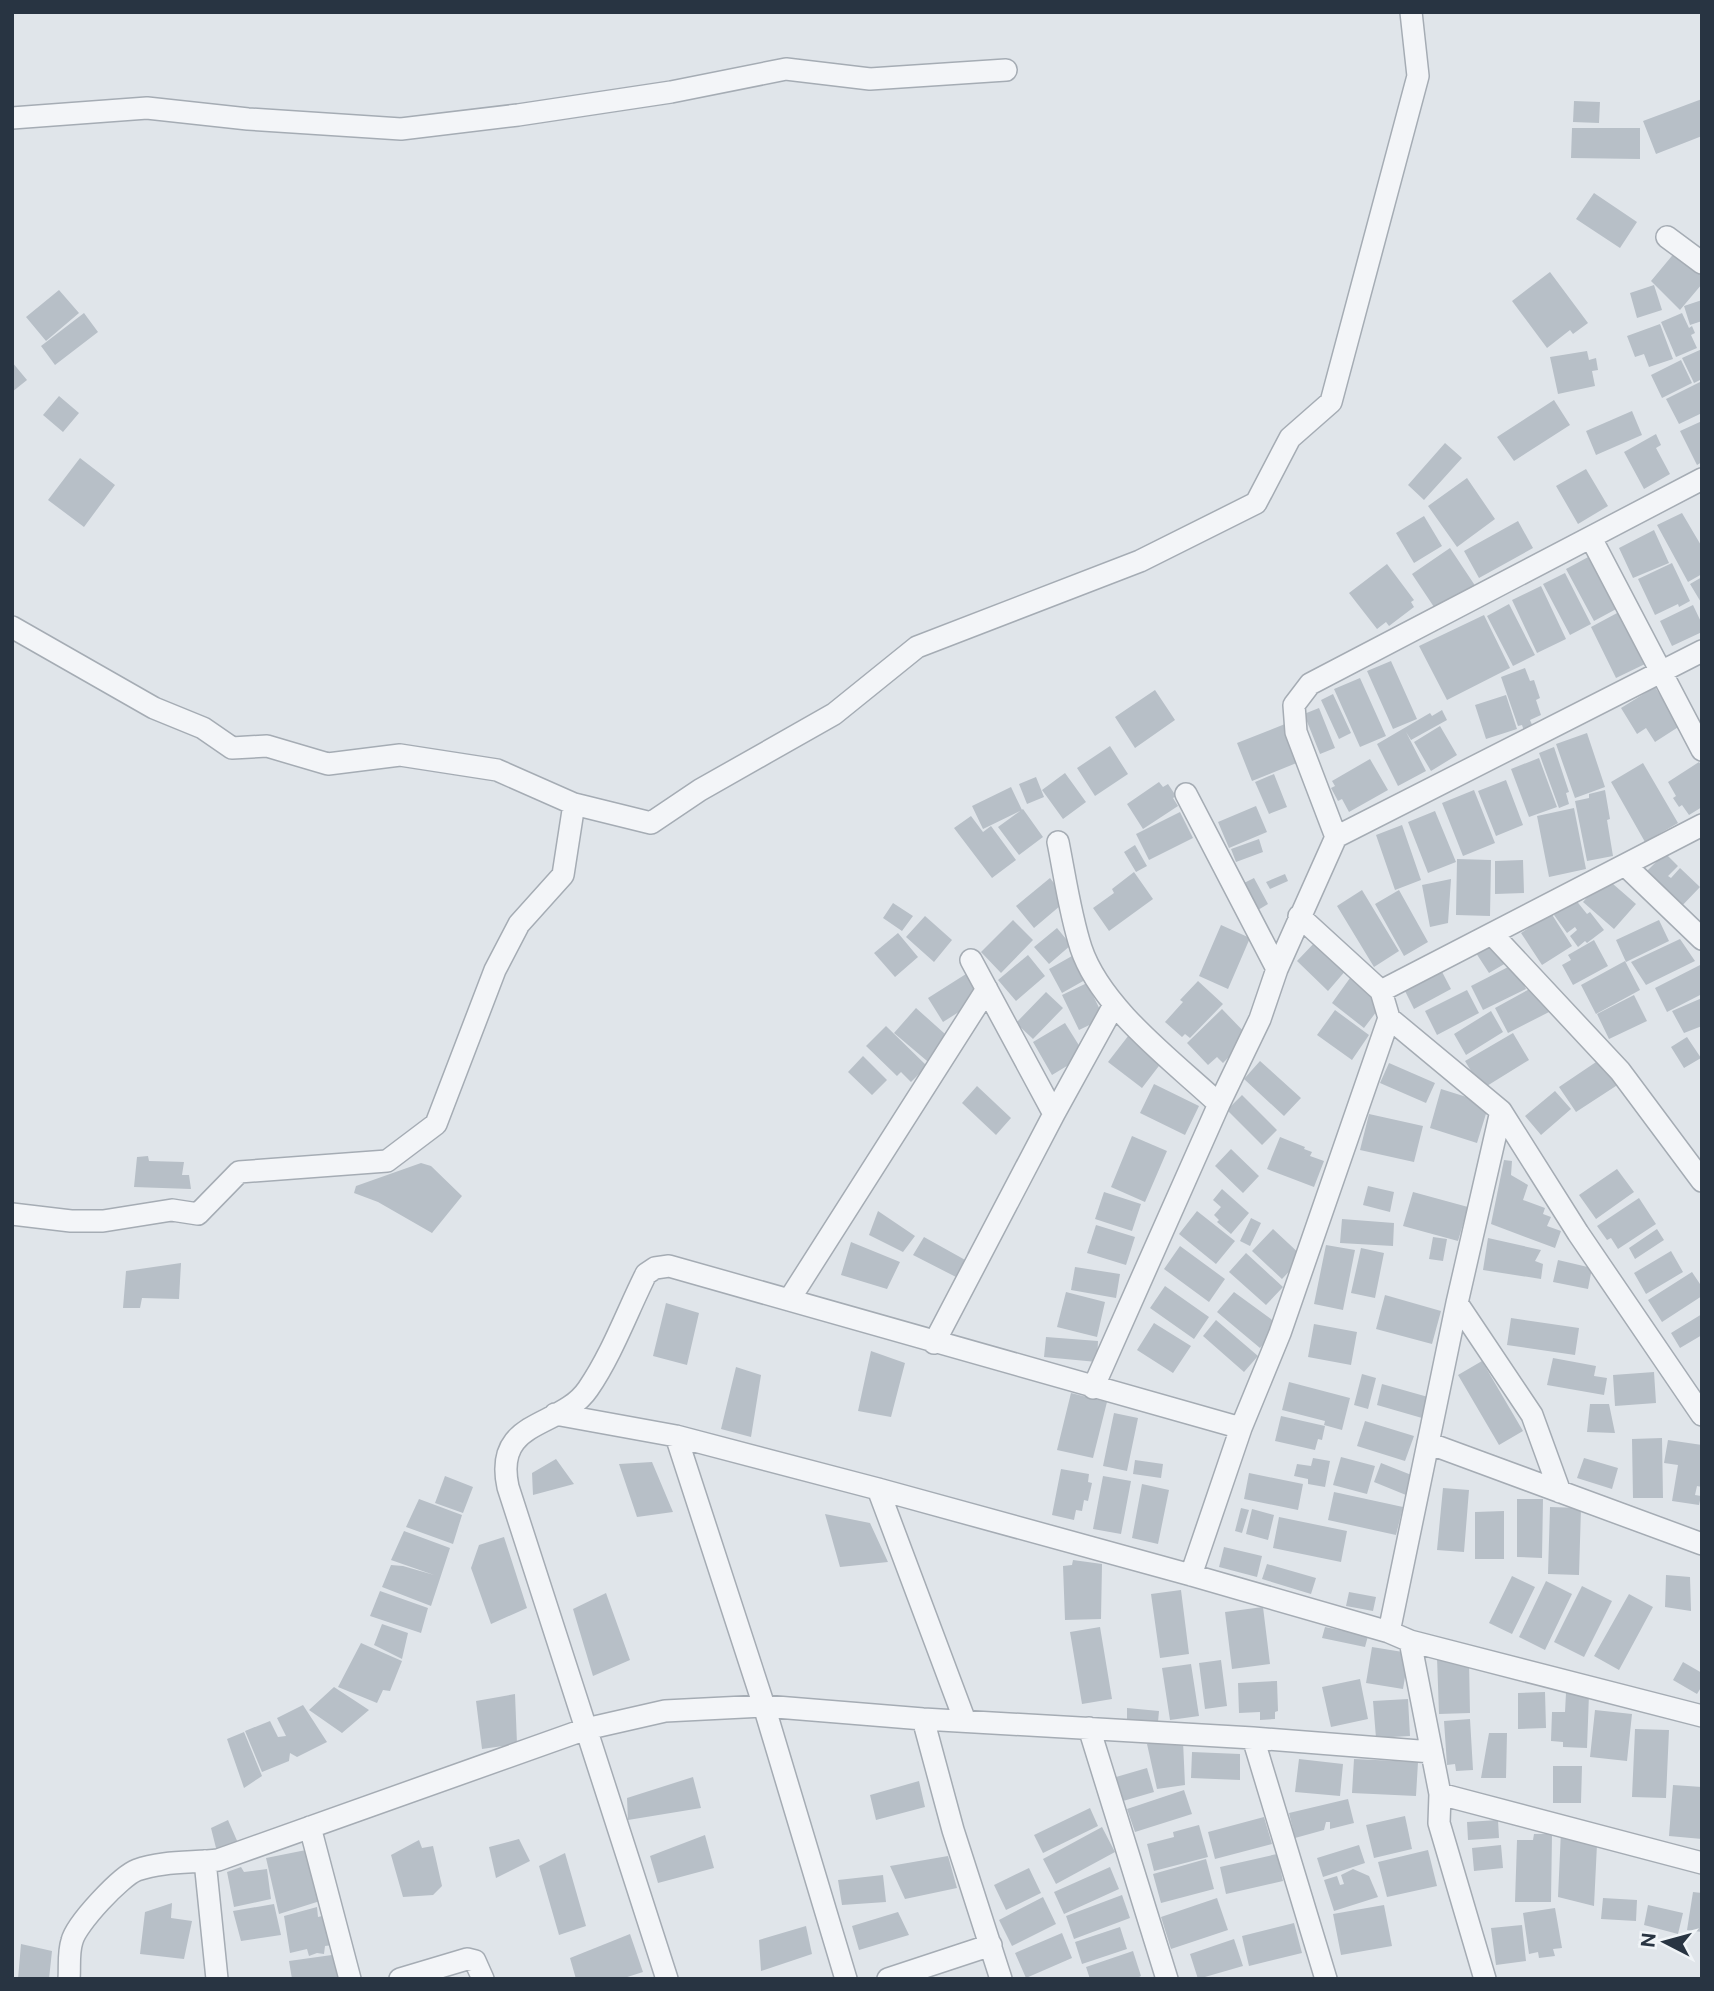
<svg xmlns="http://www.w3.org/2000/svg" width="1714" height="1991" viewBox="0 0 1714 1991" font-family="'Public Sans',sans-serif">
<rect width="100%" height="100%" fill="#e0e5ea"/>
<!-- building -->
<path fill="#b7bfc7" d="M1702,99V136L1656,154L1643,121Z
M1574,101L1600,102L1599,123L1573,122Z
M1572,128H1640V159L1571,158Z
M1594,193L1637,222L1620,248L1576,219Z
M1676,251L1702,273V284L1680,310L1651,281Z
M1550,272L1588,323L1573,334L1570,330L1547,348L1512,301Z
M1654,285L1662,310L1637,318L1630,293Z
M59,290L79,313L46,341L26,317Z
M1702,300V321L1690,325L1684,306Z
M84,313L98,332L55,365L41,346Z
M1682,313L1689,328L1692,326L1695,333L1691,335L1697,348L1676,357L1661,322Z
M1660,324L1673,359L1649,367L1644,354L1635,357L1627,336Z
M1702,349V379L1694,383L1682,358Z
M1587,351L1589,360L1596,358L1598,370L1592,371L1595,386L1558,394L1550,357Z
M1681,360L1692,383L1662,398L1651,375Z
M12,362L27,380L12,392Z
M1702,381V413L1679,424L1666,399Z
M59,396L79,413L63,432L43,415Z
M1554,400L1570,425L1514,461L1497,437Z
M1632,411L1642,435L1596,455L1586,431Z
M1702,421V462L1697,465L1680,431Z
M1656,434L1661,445L1656,448L1670,474L1644,489L1624,452Z
M1445,443L1462,458L1424,500L1408,485Z
M80,458L115,485L84,527L48,500Z
M1586,469L1608,506L1578,524L1556,486Z
M1467,478L1495,519L1457,547L1428,506Z
M1682,513L1702,547V574L1688,582L1657,525Z
M1424,516L1442,546L1414,563L1396,533Z
M1518,521L1533,548L1479,578L1464,551Z
M1654,530L1669,563L1633,578L1619,548Z
M1450,548L1478,590L1440,616L1412,574Z
M1592,555L1620,607L1594,621L1566,569Z
M1672,563L1690,601L1679,607L1678,604L1655,615L1638,579Z
M1387,564L1414,600L1411,602L1414,607L1389,626L1386,622L1377,629L1349,593Z
M1565,573L1591,624L1570,635L1543,584Z
M1702,577V604L1690,584Z
M1541,586L1566,639L1537,653L1512,600Z
M1509,604L1535,655L1513,666L1487,616Z
M1693,605L1702,624V632L1672,646L1660,621Z
M1619,612L1645,664L1616,678L1591,627Z
M1484,615L1510,668L1447,700L1419,646Z
M1391,661L1417,719L1393,729L1367,671Z
M1525,668L1530,681L1534,680L1540,698L1536,700L1541,715L1530,720L1533,727L1524,731L1522,725L1518,726L1501,677Z
M1360,678L1386,736L1360,747L1334,689Z
M1655,687L1672,714L1683,724L1655,742L1646,728L1637,734L1621,708Z
M1155,690L1175,720L1135,748L1115,717Z
M1333,694L1351,733L1339,739L1321,700Z
M1506,695L1517,729L1486,739L1475,705Z
M1319,708L1335,748L1320,754L1304,714Z
M1442,710L1447,720L1411,740L1406,732L1426,771L1398,786L1377,744L1430,713L1432,716Z
M1285,724L1299,762L1252,781L1237,743Z
M1440,726L1457,755L1431,771L1414,742Z
M1587,733L1605,787L1575,798L1556,744Z
M1110,746L1128,774L1095,796L1077,768Z
M1554,747L1569,792L1566,793L1569,804L1559,808L1539,753Z
M1539,758L1557,807L1529,817L1511,769Z
M1370,759L1388,790L1349,812L1342,799L1338,801L1331,788L1335,786L1332,781Z
M1699,762L1702,766V807L1689,815L1682,805L1679,807L1673,798L1676,796L1668,782Z
M1643,763L1678,823L1645,842L1611,782Z
M1065,773L1086,802L1063,819L1042,790Z
M1274,774L1287,807L1269,814L1255,782Z
M1036,777L1044,797L1027,804L1019,784Z
M1506,780L1523,825L1496,836L1478,791Z
M1159,782L1163,787L1168,784L1176,796L1173,798L1178,806L1143,829L1127,804Z
M1011,787L1022,810L983,829L972,806Z
M1474,790L1495,843L1463,856L1442,803Z
M1605,790L1610,819L1607,820L1613,856L1587,861L1575,801L1589,798V794Z
M1256,806L1267,832L1229,848L1218,822Z
M1574,808L1586,869L1549,877L1537,816Z
M1023,809L1043,837L1019,855L998,827Z
M1435,811L1456,862L1428,873L1408,822Z
M1180,812L1193,838L1149,860L1136,834Z
M971,816L983,832L991,826L1016,860L992,878L954,828Z
M1402,825L1421,880L1395,890L1376,835Z
M1259,839L1263,852L1236,862L1231,849Z
M1135,845L1147,866L1136,872L1124,852Z
M1665,853L1678,866L1668,876L1671,878L1680,868L1700,887L1677,911L1642,876Z
M1457,859L1491,860L1490,916L1456,915Z
M1523,860L1524,893L1495,894V861Z
M1134,872L1153,899L1109,931L1093,908L1114,893L1112,889Z
M1285,874L1288,881L1270,889L1266,882Z
M1605,877L1636,904L1614,929L1583,902Z
M1050,878L1067,900L1034,928L1016,906Z
M1254,878L1268,904L1258,910L1244,883Z
M1451,879L1448,923L1430,927L1422,885Z
M1362,890L1399,951L1374,967L1337,906Z
M1399,890L1428,942L1404,956L1375,904Z
M1575,899L1587,914L1590,912L1604,930L1587,943L1585,941L1578,947L1570,936L1577,930L1575,927L1567,933L1554,915Z
M893,903L913,916L902,931L883,918Z
M1551,913L1572,946L1542,965L1521,933Z
M925,916L952,940L934,962L906,937Z
M1013,920L1033,940L1001,973L981,952Z
M1659,920L1669,941L1626,962L1616,940Z
M1221,925L1250,938L1228,989L1199,976Z
M1057,928L1071,945L1049,964L1034,947Z
M898,933L918,957L895,977L874,953Z
M1680,939L1695,961L1646,985L1631,962Z
M1317,940L1347,969L1328,991L1297,961Z
M1594,940L1608,966L1573,985L1562,965L1571,960L1568,955Z
M1493,942L1506,963L1489,973L1476,953Z
M1028,955L1045,976L1016,1001L998,980Z
M1072,956L1085,980L1062,993L1049,969Z
M1625,961L1640,990L1596,1014L1581,985Z
M1514,964L1526,989L1483,1010L1471,986Z
M1702,964V994L1667,1012L1655,988Z
M1440,968L1451,989L1414,1009L1403,987Z
M966,974L981,998L943,1022L928,998Z
M1350,978L1383,1003L1364,1028L1332,1003Z
M1198,981L1223,1004L1190,1038L1185,1034L1182,1037L1165,1022L1183,1002L1180,1000Z
M1087,983L1104,1018L1079,1030L1062,995Z
M1537,985L1551,1011L1508,1033L1495,1008Z
M1467,990L1479,1013L1437,1035L1425,1011Z
M1046,992L1063,1008L1033,1039L1016,1023Z
M1634,995L1647,1021L1609,1039L1597,1014Z
M1702,998V1026L1684,1033L1672,1011Z
M916,1008L954,1042L933,1066L894,1033Z
M1222,1009L1249,1037L1223,1063L1217,1057L1208,1065L1187,1043Z
M1335,1010L1369,1035L1352,1060L1317,1035Z
M1491,1011L1503,1032L1466,1055L1454,1034Z
M1065,1023L1085,1055L1052,1075L1033,1042Z
M886,1026L927,1066L911,1082L901,1072L897,1076L866,1046Z
M1132,1031L1165,1058L1142,1088L1108,1062Z
M1513,1033L1529,1060L1482,1089L1465,1061Z
M1687,1037L1701,1058L1684,1068L1671,1047Z
M863,1056L887,1080L872,1095L848,1072Z
M1602,1058L1619,1084L1576,1112L1559,1087Z
M1260,1061L1301,1098L1284,1116L1244,1079Z
M1389,1063L1435,1083L1426,1103L1380,1083Z
M1154,1084L1199,1106L1185,1135L1140,1113Z
M977,1086L1011,1118L996,1135L962,1103Z
M1441,1089L1489,1104L1477,1143L1430,1128Z
M1555,1091L1571,1109L1541,1135L1525,1116Z
M1242,1095L1277,1130L1262,1145L1227,1110Z
M1369,1114L1423,1126L1414,1162L1360,1150Z
M1132,1136L1167,1151L1145,1202L1111,1187Z
M1280,1137L1305,1147L1304,1149L1312,1152L1310,1156L1324,1161L1314,1187L1267,1169Z
M1231,1149L1259,1176L1243,1193L1215,1166Z
M148,1156L149,1161L184,1162L182,1175H189L191,1189L134,1187L137,1157Z
M1504,1160L1512,1161L1511,1175L1528,1185L1523,1200L1545,1208L1543,1214L1551,1217L1547,1226L1561,1231L1555,1248L1491,1224Z
M421,1163L431,1166L462,1196L432,1233L378,1202L354,1193L356,1186Z
M1617,1169L1634,1192L1596,1219L1579,1195Z
M1368,1186L1394,1192L1390,1212L1363,1205Z
M1222,1189L1249,1213L1231,1234L1217,1222L1219,1220L1214,1215L1221,1207L1213,1200Z
M1104,1192L1141,1204L1132,1231L1095,1219Z
M1413,1192L1468,1207L1458,1241L1403,1226Z
M1639,1198L1656,1224L1618,1249L1611,1238L1607,1240L1597,1226Z
M878,1211L915,1236L903,1252L869,1235Z
M1197,1211L1235,1241L1216,1264L1179,1234Z
M1251,1218L1261,1223L1250,1246L1240,1241Z
M1342,1219L1394,1223L1393,1246L1340,1243Z
M1096,1225L1135,1237L1126,1265L1087,1253Z
M1273,1229L1303,1257L1282,1279L1252,1251Z
M1657,1229L1664,1240L1635,1259L1629,1248Z
M924,1237L967,1261L956,1277L913,1255Z
M1433,1237L1447,1239L1443,1261L1429,1259Z
M1488,1238L1541,1250L1535,1261L1543,1264L1541,1279L1483,1270Z
M851,1242L900,1262L887,1289L841,1275Z
M1326,1245L1355,1250L1343,1310L1314,1304Z
M1180,1246L1225,1279L1209,1302L1164,1269Z
M1361,1248L1384,1253L1375,1298L1351,1293Z
M1671,1251L1683,1272L1646,1294L1634,1273Z
M1246,1253L1283,1287L1266,1305L1229,1272Z
M1558,1260L1592,1268L1588,1289L1553,1282Z
M181,1263L179,1299L142,1298L140,1308H123L126,1271Z
M1075,1267L1120,1274L1116,1298L1071,1290Z
M1692,1272L1702,1287V1296L1662,1322L1648,1300Z
M1165,1286L1209,1317L1194,1339L1150,1308Z
M1066,1292L1105,1302L1097,1337L1057,1327Z
M1234,1292L1279,1325L1260,1348L1217,1312Z
M1385,1295L1441,1311L1432,1344L1376,1329Z
M666,1303L699,1313L687,1365L653,1356Z
M1702,1314V1335L1680,1348L1671,1333Z
M1511,1318L1579,1328L1575,1355L1507,1345Z
M1216,1320L1258,1356L1244,1372L1203,1336Z
M1154,1323L1191,1346L1173,1373L1137,1350Z
M1314,1324L1357,1332L1351,1365L1308,1357Z
M1046,1337L1098,1341L1097,1362L1044,1357Z
M871,1351L905,1363L891,1417L858,1411Z
M1553,1358L1596,1366L1594,1376L1607,1378L1604,1395L1547,1385Z
M1482,1361L1523,1431L1499,1445L1458,1375Z
M736,1367L761,1375L751,1437L721,1429Z
M1654,1372L1656,1403L1615,1406L1613,1375Z
M1362,1374L1376,1378L1368,1409L1354,1405Z
M1289,1382L1350,1398L1342,1430L1324,1425L1325,1421L1282,1410Z
M1382,1384L1428,1397L1422,1418L1377,1405Z
M1071,1393L1107,1402L1093,1458L1057,1450Z
M1590,1404H1609L1615,1433L1587,1432Z
M1114,1413L1138,1418L1127,1471L1103,1466Z
M1281,1416L1325,1426L1322,1440L1318,1439L1315,1450L1275,1441Z
M1365,1421L1414,1436L1405,1461L1357,1446Z
M1662,1438L1663,1498H1633L1632,1439Z
M1668,1440L1702,1445V1487L1697,1486L1695,1495L1701,1496L1699,1505L1672,1501L1678,1465L1664,1463Z
M1341,1457L1375,1466L1367,1494L1333,1485Z
M1313,1458L1330,1461L1325,1487L1308,1484V1479L1294,1476L1297,1464L1311,1466Z
M1584,1458L1618,1468L1612,1489L1577,1478Z
M556,1459L574,1484L533,1495L532,1473Z
M1135,1460L1163,1464L1161,1478L1133,1474Z
M652,1462L673,1512L637,1517L619,1464Z
M1381,1463L1414,1476L1406,1495L1374,1482Z
M1061,1469L1089,1474L1088,1482L1092,1483L1088,1501L1084,1500L1082,1511L1076,1510L1074,1520L1052,1515Z
M1249,1473L1303,1484L1298,1510L1244,1499Z
M445,1476L473,1487L463,1513L435,1503Z
M1103,1476L1131,1481L1121,1534L1093,1529Z
M1142,1484L1169,1490L1158,1544L1132,1538Z
M1443,1488L1469,1490L1464,1552L1437,1550Z
M1334,1492L1403,1507L1396,1535L1328,1520Z
M419,1499L462,1515L453,1544L406,1527Z
M1517,1499H1543L1542,1558L1517,1557Z
M1550,1507L1581,1508L1579,1575L1548,1574Z
M1241,1508L1249,1510L1242,1533L1235,1531Z
M1252,1509L1274,1515L1268,1540L1246,1534Z
M1504,1511V1559H1475V1512Z
M825,1514L870,1523L888,1562L840,1567Z
M1279,1517L1347,1531L1341,1562L1273,1548Z
M404,1531L450,1548L431,1606L382,1587L391,1565L403,1566L434,1575L391,1560Z
M504,1537L527,1608L491,1624L471,1568L479,1545Z
M1224,1547L1262,1556L1257,1577L1219,1567Z
M1073,1560L1102,1564L1101,1619L1065,1620L1063,1566L1072,1565Z
M1267,1564L1316,1578L1311,1594L1262,1579Z
M1666,1575L1690,1577L1691,1611L1665,1607Z
M1512,1576L1535,1587L1512,1634L1489,1623Z
M1546,1581L1572,1594L1545,1650L1519,1637Z
M1582,1586L1612,1601L1584,1657L1554,1642Z
M1181,1590L1189,1654L1160,1658L1151,1594Z
M380,1591L428,1608L421,1633L370,1616Z
M1349,1592L1376,1597L1373,1611L1346,1606Z
M606,1593L630,1660L593,1676L573,1609Z
M1629,1594L1653,1607L1619,1670L1594,1656Z
M1263,1607L1270,1664L1232,1669L1225,1612Z
M382,1624L408,1633L402,1659L374,1645Z
M1100,1627L1112,1699L1082,1704L1070,1632Z
M1325,1627L1368,1636L1365,1647L1322,1638Z
M361,1643L402,1661L390,1691L383,1690L377,1703L338,1687Z
M1372,1647L1409,1653L1403,1689L1366,1683Z
M1437,1657L1469,1661L1470,1713L1439,1714Z
M1221,1660L1227,1706L1205,1709L1199,1663Z
M1683,1662L1702,1673V1686L1697,1694L1673,1680Z
M1191,1664L1199,1716L1170,1720L1162,1668Z
M1360,1679L1368,1719L1331,1727L1322,1687Z
M1277,1681L1278,1711L1275,1712V1719L1260,1720V1712L1239,1713L1238,1683Z
M334,1687L369,1710L342,1733L309,1710Z
M1545,1692L1546,1728L1518,1729V1693Z
M1566,1693L1589,1694L1587,1748L1563,1747V1742L1551,1741L1552,1712H1565Z
M515,1694L517,1744L482,1749L476,1701Z
M1408,1699L1410,1736L1376,1738L1373,1701Z
M303,1705L327,1742L297,1757L290,1753L289,1761L262,1772L245,1731L270,1721L278,1737L286,1736L277,1718Z
M1127,1708L1159,1711L1158,1722L1127,1720Z
M1595,1710L1632,1714L1627,1761L1590,1757Z
M1470,1719L1473,1770L1456,1771L1455,1764L1447,1765L1444,1721Z
M1635,1729L1669,1730L1666,1798L1632,1797Z
M244,1732L262,1776L244,1788L227,1739Z
M1489,1733H1507L1506,1778H1481Z
M1183,1741L1185,1785L1157,1789L1147,1744Z
M1192,1752L1240,1754V1780L1191,1778Z
M1299,1759L1343,1764L1340,1796L1295,1792Z
M1354,1759L1418,1762L1416,1796L1352,1793Z
M1553,1766H1582L1581,1803H1553Z
M1147,1768L1154,1792L1123,1801L1116,1777Z
M693,1777L701,1808L628,1820L627,1798Z
M919,1781L925,1807L876,1820L870,1795Z
M1673,1785L1702,1787V1839L1669,1836Z
M1184,1790L1192,1814L1135,1832L1127,1809Z
M1348,1799L1354,1823L1330,1829V1822H1326L1324,1830L1295,1838L1289,1813Z
M1090,1808L1098,1826L1043,1853L1034,1835Z
M1405,1816L1412,1849L1374,1858L1366,1825Z
M1264,1817L1272,1844L1215,1859L1208,1832Z
M228,1820L238,1843L217,1852L211,1828Z
M1498,1820L1499,1838L1468,1840L1467,1822Z
M1199,1825L1208,1857L1154,1871L1147,1844L1174,1837L1173,1832Z
M1102,1827L1115,1852L1056,1884L1043,1859Z
M1561,1831L1597,1844L1594,1906L1558,1897Z
M1534,1834H1552L1551,1902H1515L1517,1840H1533Z
M705,1835L714,1868L658,1883L650,1856Z
M519,1839L530,1861L496,1878L489,1847Z
M419,1840L422,1848L433,1846L442,1886L433,1895L403,1897L391,1855Z
M1359,1845L1365,1863L1323,1877L1317,1858Z
M1501,1845L1503,1868L1474,1871L1472,1848Z
M306,1850L320,1901L279,1914L266,1858Z
M1428,1850L1437,1886L1387,1897L1378,1862Z
M565,1853L586,1926L559,1935L539,1866Z
M1277,1854L1283,1881L1226,1894L1220,1867Z
M948,1856L957,1888L905,1899L890,1866Z
M1206,1859L1214,1889L1161,1903L1153,1874Z
M241,1867L244,1872L267,1869L271,1899L234,1907L227,1872Z
M1110,1867L1119,1889L1064,1914L1054,1892Z
M1029,1868L1041,1893L1006,1910L994,1885Z
M1353,1869L1369,1876L1378,1897L1334,1911L1324,1880L1337,1876L1340,1885L1344,1884L1341,1875Z
M883,1875L886,1902L842,1905L838,1880Z
M1693,1892L1702,1893V1932L1687,1930Z
M1122,1895L1130,1918L1074,1939L1066,1916Z
M1043,1897L1056,1924L1012,1946L999,1920Z
M1217,1898L1228,1930L1171,1949L1161,1917Z
M1603,1898L1637,1900L1636,1921L1601,1919Z
M172,1903L171,1918L192,1921L184,1959L140,1954L145,1912Z
M274,1904L281,1935L241,1941L233,1911Z
M1384,1905L1392,1946L1341,1955L1333,1914Z
M1648,1905L1683,1913L1678,1934L1644,1925Z
M317,1907L318,1917L326,1915L333,1945L325,1946L324,1954L317,1953L309,1956L307,1949L290,1953L284,1916Z
M1555,1908L1562,1948L1553,1949L1555,1956L1539,1958L1538,1952L1529,1954L1523,1913Z
M898,1912L909,1935L859,1950L852,1926Z
M1294,1923L1302,1953L1249,1966L1242,1936Z
M1522,1925L1526,1961L1496,1965L1491,1928Z
M806,1926L812,1954L761,1971L759,1940Z
M1120,1927L1127,1949L1082,1964L1075,1942Z
M1062,1933L1072,1958L1026,1978L1015,1953Z
M630,1934L643,1972L621,1979H576L570,1958Z
M1234,1939L1243,1966L1198,1979L1190,1954Z
M21,1944L52,1951L49,1979H18Z
M1133,1951L1141,1976L1135,1979H1090L1086,1967Z
M339,1954L343,1979H292L289,1961Z"/>
<g fill="none" stroke-linecap="round" stroke-linejoin="round">
<defs>
<path id="street" d="M12,118L147,108L248,119L401,129L518,115L671,92L786,69L870,79L1006,70
M1667,237L1702,263
M1591,538L1702,750
M12,627L154,708L203,728L232,748L267,746L328,764L400,755L497,770L574,804L563,875L519,924L495,970L436,1124L387,1161L239,1172L198,1214L172,1210L103,1221H71L12,1214
M1186,794L1277,969
M574,804L651,823L700,790L834,714L917,647L1140,561L1256,503L1290,438L1331,402L1418,76L1411,12
M1336,837L1296,732L1294,705L1310,684L1702,479
M1058,842C1065,877 1070,914 1081,948C1101,1008 1173,1061 1219,1104
M1626,866L1702,939
M1299,916L1381,991L1389,1018L1501,1111L1578,1233L1702,1415
M1492,934L1620,1071L1702,1181
M971,960L1054,1114
M1381,991L1702,825
M789,1300L987,989
M1457,1303L1532,1415L1560,1492
M934,1343L1054,1114L1114,1005
M1093,1388L1219,1104L1260,1019L1277,969L1336,837L1702,651
M555,1414L676,1436L878,1489L1191,1575L1389,1632L1410,1641L1702,1716
M676,1436L764,1706L846,1979
M1428,1443L1702,1544
M878,1489L965,1721
M1191,1575L1241,1428L1280,1333L1389,1018
M1389,1632L1457,1303L1501,1111
M1410,1641L1440,1794L1439,1823L1485,1979
M923,1719L953,1830L1001,1979
M1089,1728L1167,1979
M1253,1738L1326,1979
M1440,1794L1702,1863
M310,1827L350,1979
M205,1861L217,1979
M69,1979C70,1967 68,1953 72,1941C76,1924 121,1876 137,1870C162,1861 191,1863 218,1860L586,1729L665,1711L764,1706L923,1719L1253,1738L1432,1752
M400,1979L467,1959L475,1961L483,1979
M667,1979L508,1487C493,1418 561,1429 588,1389C612,1354 627,1312 646,1274L655,1268L669,1266L1241,1428
M888,1979L991,1945"/>
</defs>
<!-- street casing -->
<use href="#street" stroke="#a5acb4" stroke-width="24"/>
<!-- street -->
<use href="#street" stroke="#f3f5f8" stroke-width="21"/>
</g>
<!-- border -->
<rect width="1714" height="1991" fill="none" stroke="#283442" stroke-width="28"/>
<!-- north arrow -->
<g transform="translate(1665 1942) rotate(276)" stroke="#f0f4f7" stroke-width="5" paint-order="stroke">
<path d="M0-5L12 26L0 18L-12 26Z" fill="#283442"/>
<text y="-10" font-size="19" font-weight="bold" text-anchor="middle" fill="#283442">N</text>
</g>
</svg>
